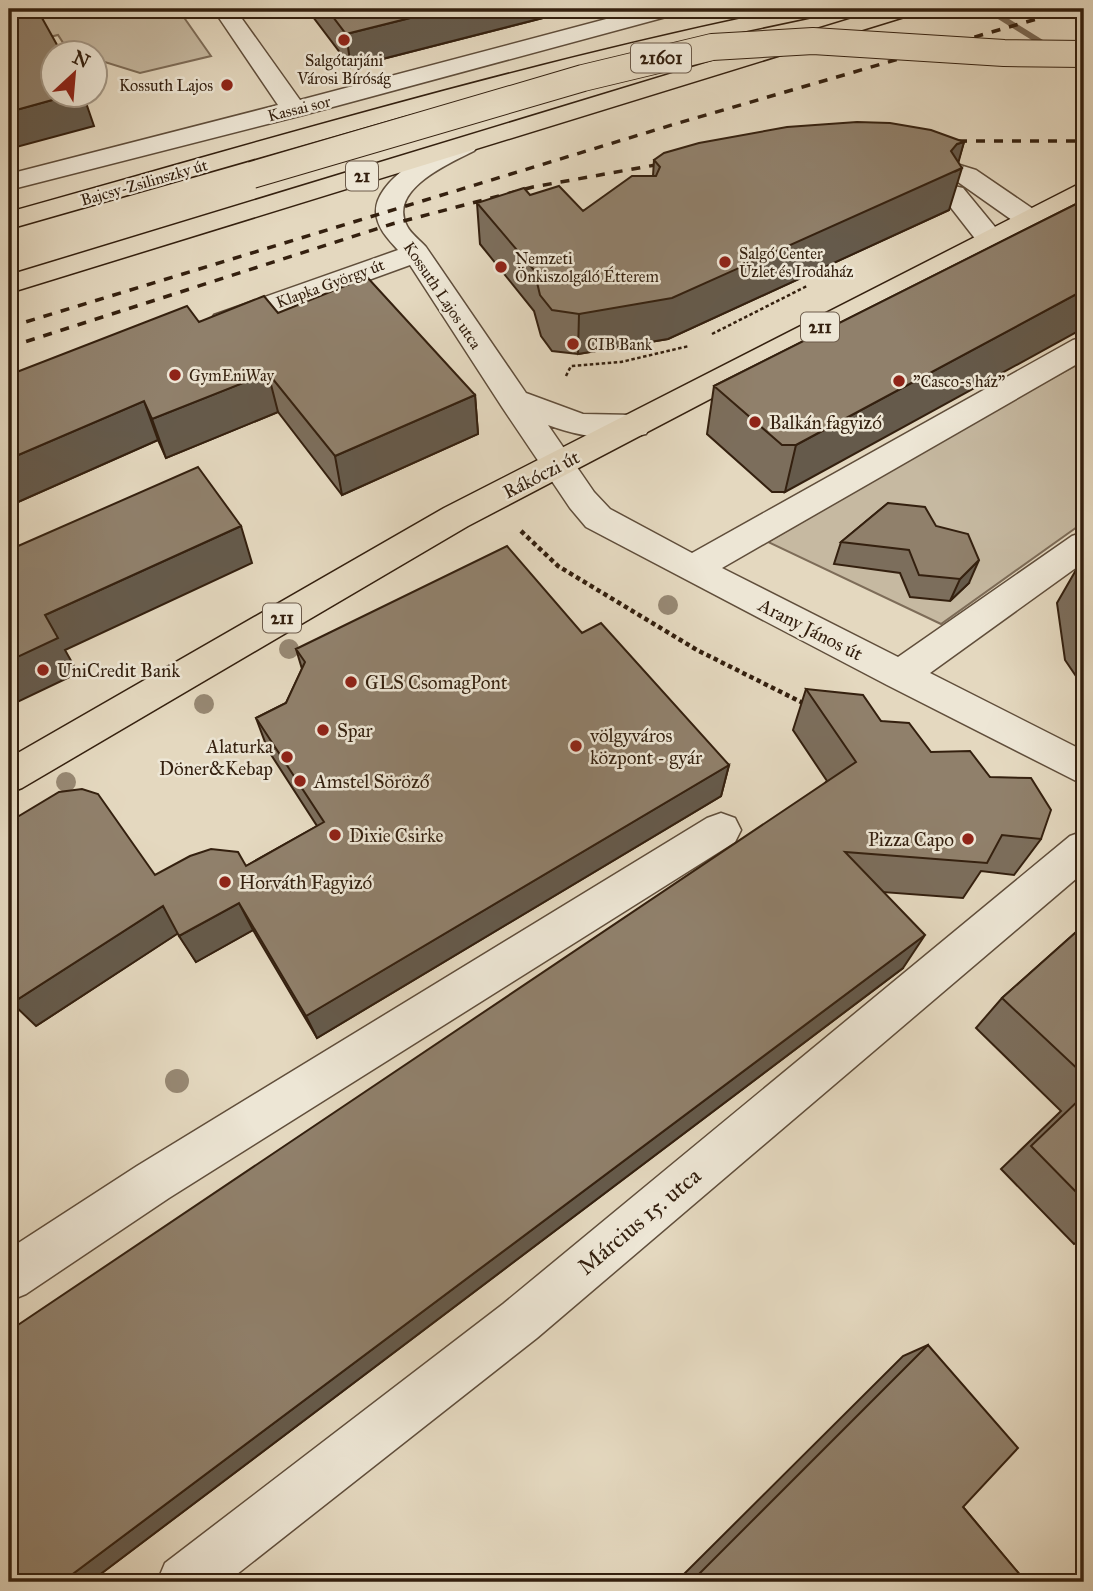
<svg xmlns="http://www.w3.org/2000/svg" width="1093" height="1591" viewBox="0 0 1093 1591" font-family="'IM FELL Great Primer',serif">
<rect width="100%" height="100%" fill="#e4d8bf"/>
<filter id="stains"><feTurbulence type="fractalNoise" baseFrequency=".00286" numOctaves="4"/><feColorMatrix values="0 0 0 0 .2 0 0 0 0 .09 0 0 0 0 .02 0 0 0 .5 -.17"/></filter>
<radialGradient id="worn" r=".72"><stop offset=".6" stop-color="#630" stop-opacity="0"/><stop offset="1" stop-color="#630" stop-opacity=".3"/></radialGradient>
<!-- green -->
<path fill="#c6b9a1" stroke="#7d6c58" stroke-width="2" d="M67,9H178L211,56L140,73L95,59L94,52H69L58,35L9,47V24Z
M1084,361V522L941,624L768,542L990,412Z"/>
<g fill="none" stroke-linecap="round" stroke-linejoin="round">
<!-- stream -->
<path fill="#7a6955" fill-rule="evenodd" d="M982,9H993L1059,50L1051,52Z"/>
<defs>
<path id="minor" d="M213,9H235L300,100L644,9H681L677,14L303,115L9,190V174L278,105Z
M465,138L474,141L478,146L474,151C450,163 387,190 407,226C411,234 420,240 426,247L526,393L583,414L635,415L646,418L651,426L646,434C614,443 578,436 548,425L594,492L610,509L692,553L1073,340L1084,337V360L722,568L898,657L1072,536L1084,532V562L930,673L1084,751V785L887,685L586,527L570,508L502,407L410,265L234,329L224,332L214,329L209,322L214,315L398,250C388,239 377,228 376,212C375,179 437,145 465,138Z
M911,150L976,170L1039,213L1043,219L1039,225L1029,227L1019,225L958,182L902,164L898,158L902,152Z
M954,186L963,188L1000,233L1004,239L1000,245L990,248L980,245L945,200L941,194L945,188Z
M721,813L735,818L741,830L735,842L169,1198L26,1294L9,1301V1249L137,1166L707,818Z
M1084,831V872L537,1338L227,1582H157L165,1563L503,1304L1070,836Z"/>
<path id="major" d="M786,9H830L826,14L699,41L404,116L9,229V212C266,140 523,63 786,9Z
M883,9H918L914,14L9,293V275Z
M1084,184V203L468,526L22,788L9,793V758L444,508L1075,186Z"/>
</defs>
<!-- minor casing -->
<use href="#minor" stroke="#604e3b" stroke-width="3"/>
<!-- major casing -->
<use href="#major" stroke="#34200f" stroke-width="3"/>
<!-- path-far1 -->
<path stroke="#34200f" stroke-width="2.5" stroke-dasharray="3.5 2.5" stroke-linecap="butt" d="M712,334L807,286
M566,376L571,366L621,362L689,346"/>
<!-- path -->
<path stroke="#34200f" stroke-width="4.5" stroke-dasharray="4.5 3.5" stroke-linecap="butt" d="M521,531L558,566L697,650L805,704"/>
<!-- minor -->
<use href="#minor" fill="#ede6d5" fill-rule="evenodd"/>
<!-- major -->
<use href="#major" fill="#e4d8bf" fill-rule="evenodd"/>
<!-- rail -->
<path stroke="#34200f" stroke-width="3.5" stroke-dasharray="9 9" stroke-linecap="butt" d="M940,141H1084
M9,327L675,124L1071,9
M9,347L392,224L533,187L672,162"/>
<defs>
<path id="major-bridge" d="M252,175L583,78L712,47L813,41L1004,53L1084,54"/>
</defs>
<!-- major-bridge casing -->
<use href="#major-bridge" stroke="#34200f" stroke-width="28" stroke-linecap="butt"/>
<!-- major-bridge -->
<use href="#major-bridge" stroke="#e4d8bf" stroke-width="26"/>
</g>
<!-- trees -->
<g fill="#978873">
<circle cx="668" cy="605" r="10"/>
<circle cx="289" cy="649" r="10"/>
<circle cx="204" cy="704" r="10"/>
<circle cx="66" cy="782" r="10"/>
<circle cx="177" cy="1081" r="12"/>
</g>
<!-- wall -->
<path fill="#7c6e5c" stroke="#34200f" stroke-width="2" d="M307,9H578L351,67Z
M964,142L958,162L949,210L668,339L578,354L552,351L541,336L534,311L480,244L477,203L583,211L653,176L654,160Z
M1084,200L785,492H772L707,434L714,386Z
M278,313L475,395L478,434L342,495L278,412L166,458L158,440L9,506L199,322Z
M888,503L969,583L950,601L910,597L900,573L834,564L841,542Z
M1080,563H1084V685H1082L1065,660L1057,603Z
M582,633L729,765L721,796L317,1038L253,930L196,962L178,933L36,1026L155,875L246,866L317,826L268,750L256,718L286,703L302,669L296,649Z
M806,689L881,721L931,752L990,777L1041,839L1014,875L981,871L963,898L883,892L903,968L90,1582L827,781L793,730Z
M1084,925V1238L1074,1244L1001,1169L1061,1111L976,1028L1002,998Z
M928,1345L963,1507L1026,1582H680L678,1580L903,1356Z"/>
<!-- shaded-wall -->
<path fill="#655a4b" stroke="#34200f" stroke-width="2" d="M446,9H578L351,67L346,34Z
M74,94H83L94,126L9,149V112Z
M964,142L956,171L962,168L949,210L668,339L578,354L579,314L957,144Z
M1084,290V328L785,492L796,445Z
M268,373L278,412L166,458L152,419Z
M475,395L478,434L342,495L335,456Z
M144,401L158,440L9,506V459Z
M241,526L252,563L65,650L78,673L9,706V661L45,615Z
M979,560L969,583L950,601L960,579Z
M729,765L721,796L317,1038L306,1016Z
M239,903L253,930L196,962L179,936Z
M163,906L180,932L36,1026L12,1003Z
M925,935L903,968L90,1582H62Z"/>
<!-- building -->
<path fill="#90806b" stroke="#34200f" stroke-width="2" d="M9,9H37L61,52H52V94H74L9,112Z
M327,9H446L346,34Z
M857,122L890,123L931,130L964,142L957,144L951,151L962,168L672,298L579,314L552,310L540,295L534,270L477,203L524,188L530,195L559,186L583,211L632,176H656L660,167L654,160L664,153L699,143L787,127Z
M1084,200V290L796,445H782L714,386Z
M367,277L475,395L335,456L268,373L152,419L144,401L9,459V375L187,306L199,322L264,296L278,313Z
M198,467L241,526L45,615L58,638L9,661V550Z
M888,503L925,507L936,526L968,534L979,560L960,579L919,575L909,550L841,542Z
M507,546L582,633L601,623L729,765L306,1016L239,903L179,936L163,906L12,1003L9,998V822L59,792L82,789L98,794L155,875L190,856L211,849L238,852L246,866L324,822L256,718L286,703L305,662L296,649Z
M1080,563H1084V589Z
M806,689L863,695L881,721L909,723L931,752L970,751L990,777L1031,778L1051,810L1041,839L1002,835L987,863L845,852L925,935L62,1582H9V1331L856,762Z
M1084,925V1075L1002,998Z
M1084,1095V1200L1031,1146Z
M928,1345L1018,1448L963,1507L1026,1582H691Z"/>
<!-- markers -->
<g fill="#8f2418" stroke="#ede6d5" stroke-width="2.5">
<circle cx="344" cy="40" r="7"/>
<circle cx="227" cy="85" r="7"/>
<circle cx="725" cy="262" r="7"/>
<circle cx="501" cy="267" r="7"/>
<circle cx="573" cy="344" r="7"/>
<circle cx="175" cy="375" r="7"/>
<circle cx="899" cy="381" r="7"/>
<circle cx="755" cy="422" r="7"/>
<circle cx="43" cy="670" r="7"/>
<circle cx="351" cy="682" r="7"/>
<circle cx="323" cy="730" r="7"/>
<circle cx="576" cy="746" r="7"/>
<circle cx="287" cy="757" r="7"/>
<circle cx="300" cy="781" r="7"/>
<circle cx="335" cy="835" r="7"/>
<circle cx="968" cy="839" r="7"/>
<circle cx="225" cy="882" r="7"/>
</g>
<g text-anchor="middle" stroke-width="5" stroke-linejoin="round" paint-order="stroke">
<!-- far-poi labels -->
<g font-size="16" fill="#34200f" stroke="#ede6d5" text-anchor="start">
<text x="344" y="66" text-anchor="middle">Salgótarjáni<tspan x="344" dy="18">Városi Bíróság</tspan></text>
<text x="213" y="91" text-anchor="end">Kossuth Lajos</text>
<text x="739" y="259">Salgó Center<tspan x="739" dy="18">Üzlet és Irodaház</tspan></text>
<text x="515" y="264">Nemzeti<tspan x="515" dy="18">Önkiszolgáló Étterem</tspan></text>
<text x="587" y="350">CIB Bank</text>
<text x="189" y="381">GymEniWay</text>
<text x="913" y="387">"Casco-s ház"</text>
</g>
<!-- far-street labels -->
<g font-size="16" fill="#34200f" stroke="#ede6d5">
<text transform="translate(299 108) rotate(-14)" y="6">Kassai sor</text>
<text transform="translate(144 182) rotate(-16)" y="6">Bajcsy-Zsilinszky út</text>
<text transform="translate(330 283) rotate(-20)" y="6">Klapka György út</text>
<text transform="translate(443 295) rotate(56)" y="6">Kossuth Lajos utca</text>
</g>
<!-- shield labels -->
<g fill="#ede6d5" stroke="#6c5b4a" stroke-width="2">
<rect x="631" y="43.5" width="60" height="29" rx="5"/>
<rect x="346" y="161.5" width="32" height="29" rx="5"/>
<rect x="801" y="312.5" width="38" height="29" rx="5"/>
<rect x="263" y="603.5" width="38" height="29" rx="5"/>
</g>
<g font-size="18" font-weight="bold" fill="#34200f">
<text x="661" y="64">21601</text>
<text x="362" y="182">21</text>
<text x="820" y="333">211</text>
<text x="282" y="624">211</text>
</g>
<!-- poi labels -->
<g font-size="19" fill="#34200f" stroke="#ede6d5" text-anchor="start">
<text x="769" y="429">Balkán fagyizó</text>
<text x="57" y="677">UniCredit Bank</text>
<text x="365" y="689">GLS CsomagPont</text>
<text x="337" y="737">Spar</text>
<text x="590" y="742">völgyváros<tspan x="590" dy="22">központ - gyár</tspan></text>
<text x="273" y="753" text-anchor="end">Alaturka<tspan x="273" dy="22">Döner&amp;Kebap</tspan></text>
<text x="314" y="788">Amstel Söröző</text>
<text x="349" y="842">Dixie Csirke</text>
<text x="954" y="846" text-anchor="end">Pizza Capo</text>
<text x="239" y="889">Horváth Fagyizó</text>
</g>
<!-- street labels -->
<g font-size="19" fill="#34200f" stroke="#ede6d5">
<text transform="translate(541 474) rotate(-27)" y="7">Rákóczi út</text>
<text transform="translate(811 629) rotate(27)" y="7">Arany János út</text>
</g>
<!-- near-street labels -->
<g font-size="23" fill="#34200f" stroke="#ede6d5">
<text transform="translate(639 1221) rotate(-40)" y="8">Március 15. utca</text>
</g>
</g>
<!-- margin -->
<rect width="1093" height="1591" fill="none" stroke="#e4d8bf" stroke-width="35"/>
<rect x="10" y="10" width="1072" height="1570" fill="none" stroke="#34200f" stroke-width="3.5"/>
<rect x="18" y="18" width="1058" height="1556" fill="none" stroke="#34200f" stroke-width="2"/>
<!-- north arrow -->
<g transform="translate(74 74) rotate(26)"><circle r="33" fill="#ede6d5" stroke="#a39786" stroke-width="2"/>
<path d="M0-5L12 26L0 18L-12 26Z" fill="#8f2418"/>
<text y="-10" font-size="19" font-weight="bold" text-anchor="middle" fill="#34200f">N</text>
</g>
<rect width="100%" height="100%" filter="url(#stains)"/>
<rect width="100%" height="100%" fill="url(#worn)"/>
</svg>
